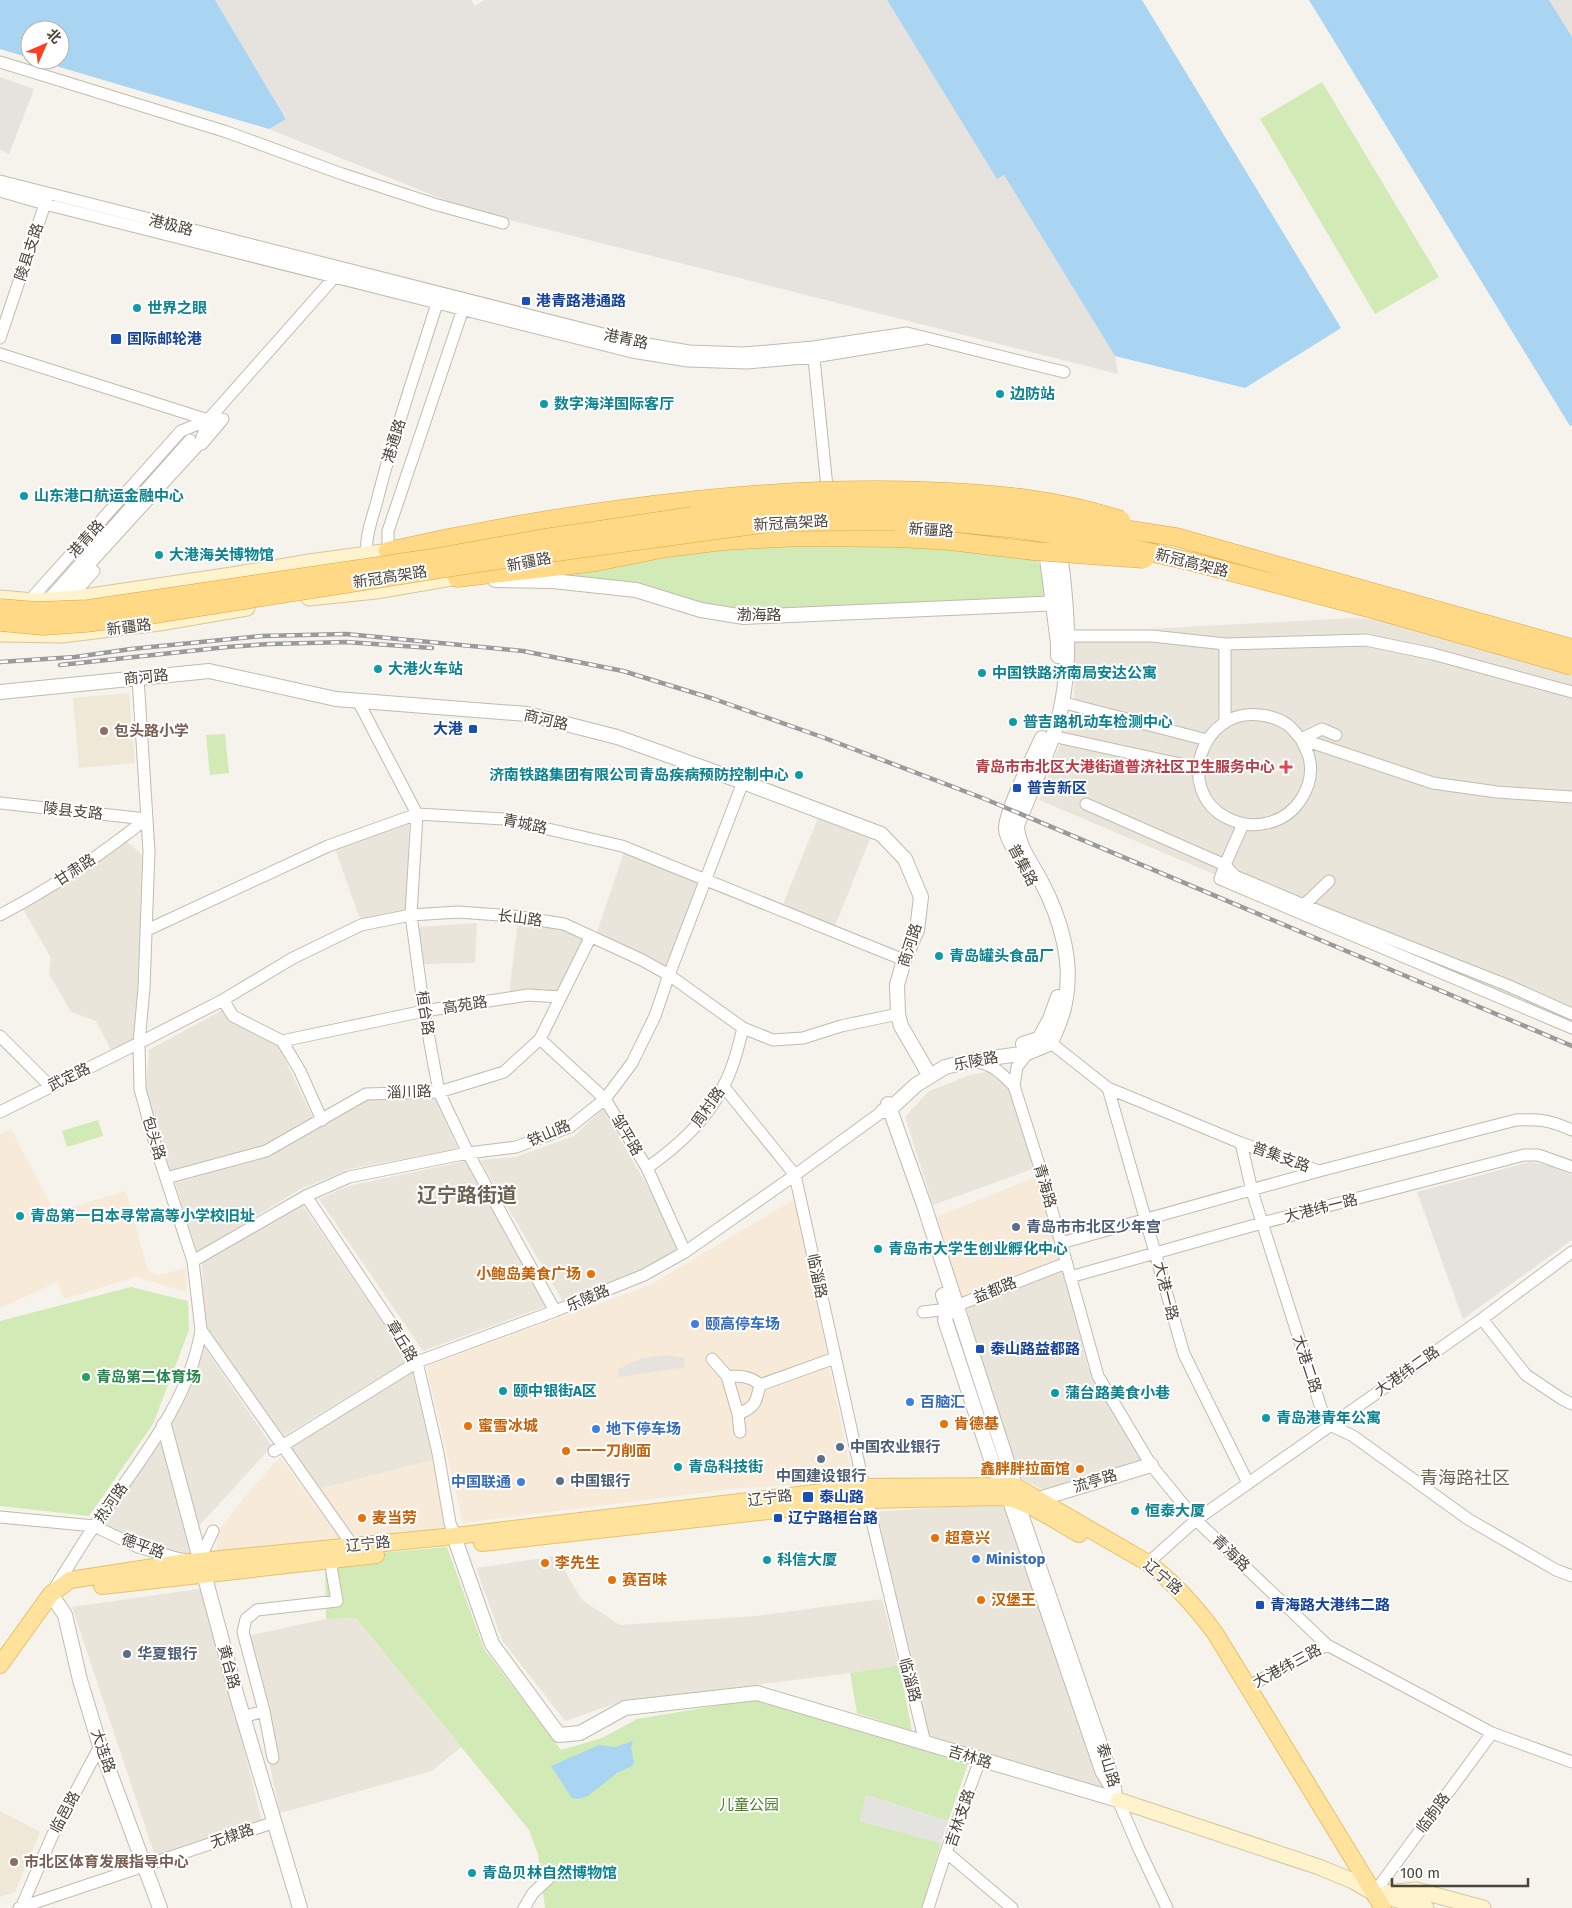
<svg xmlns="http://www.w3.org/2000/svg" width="1572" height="1908" viewBox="0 0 1572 1908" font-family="'Fira Sans','Noto Sans SC',sans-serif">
<rect width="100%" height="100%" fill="#f6f3ec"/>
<!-- residential -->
<path fill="#eae5da" d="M1352,618L1456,624L1572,654V1022L1226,887L1214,882L1216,875L1039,800L1074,706L1075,633Z
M818,818L870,839L835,926L783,904Z
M409,822L407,912L360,919L335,849Z
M126,841L142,855L138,984L135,1039L111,1050L96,1021L71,1012L49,974L51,958L23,909Z
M624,852L700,883L667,969L654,959L597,932Z
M518,922L564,929L585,937L559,993L526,989L509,994Z
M477,923L475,963L424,964L418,927Z
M224,1009L230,1021L277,1043L313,1118L263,1147L170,1171L146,1089L149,1050Z
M1007,1068L1035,1168L933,1205L905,1117L929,1091L970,1075Z
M435,1099L458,1149L350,1169L299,1190L197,1252L175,1183L266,1157L366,1100Z
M603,1109L682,1246L642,1271L562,1300L480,1160L516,1157L574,1136Z
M466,1161L546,1306L423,1351L319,1199L348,1186Z
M302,1204L408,1360L277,1440L204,1331L202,1262Z
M1064,1271L1088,1368L1149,1458L1056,1496L1016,1476L966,1307Z
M200,1341L272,1446L199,1526L203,1556L165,1559L101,1524L168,1427Z
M412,1371L433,1460L319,1489L290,1447Z
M1012,1503L1111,1793L929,1738L873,1512Z
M556,1556L582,1600L620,1625L756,1616L882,1599L899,1665L850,1673L620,1702L565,1721L502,1640L476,1568Z
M205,1588L262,1822L155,1856L72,1607Z
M356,1618L461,1747L432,1771L280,1813L242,1637L326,1619Z"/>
<!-- commercial -->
<path fill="#f7ead8" d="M11,1129L55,1212L126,1191L148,1271L159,1275L186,1268L187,1292L136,1277L64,1299L57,1282L0,1308V1135Z
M1036,1177L1059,1258L961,1297L936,1217Z
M795,1199L853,1481L740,1488L463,1523L426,1366L650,1285Z
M280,1457L341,1540L216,1553L219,1530L247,1494Z
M433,1460L447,1531L357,1544L319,1489Z"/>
<!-- industrial -->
<path fill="#e6e2dd" d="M215,0H471L475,6L484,0H887L997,178L1004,175L1115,356L1118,374L467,209L269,129L286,118Z
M1549,0H1572V37Z
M0,77L34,89L9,154L0,150Z
M1530,1162L1551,1166L1572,1175V1240L1463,1319L1417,1192Z
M664,1355L684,1358L685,1367L619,1377L618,1370L630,1363L643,1358Z"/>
<!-- education -->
<path fill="#efe8d6" d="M129,693L135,763L79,768L73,698Z
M0,1811L40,1832L15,1892L0,1897Z"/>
<!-- green -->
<path fill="#d2eab5" d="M1322,82L1439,277L1375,314L1260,119Z
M840,541L1032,555C1044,566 1044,578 1045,594L1040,600L757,613L545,577L720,547Z
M225,734L229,773L210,775L206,735Z
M98,1120L103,1136L67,1147L62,1131Z
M131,1287L188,1301L189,1330L153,1424L89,1516L0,1506V1321Z
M447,1547L484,1649L561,1750L602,1738L637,1719L757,1699L968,1764L948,1821L866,1795L860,1821L941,1843L922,1908H545L538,1854L529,1830L356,1618L326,1619L325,1558Z
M899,1665L912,1731L857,1713L850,1673Z"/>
<!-- parking -->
<path fill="#e5e3e0" d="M866,1795L948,1821L941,1843L860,1821Z"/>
<!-- water -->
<path fill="#a9d4f2" d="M0,0H215L286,119L269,129L36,60H60V30H30V58L0,49Z
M887,0H1142L1341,328L1245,388L1115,356L1004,175L997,179Z
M1309,0H1549L1572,37V425L1570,426Z
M633,1741L631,1748L634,1762L632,1766L617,1773L588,1796L578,1799L572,1798L551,1766L599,1745L615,1747Z"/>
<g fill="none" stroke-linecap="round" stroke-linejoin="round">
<defs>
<path id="minor" d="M0,62L227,132L342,174L434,204L503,223
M0,181L635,342L689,351L744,353L813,347L907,333L1064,372
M0,191L45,204L632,352L688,361L747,363L814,357L923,339
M0,338L47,198
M813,349L828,497
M0,354L208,420L339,272
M202,444L223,419
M390,557L388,551V531L465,303
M368,560C363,542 372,519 377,501C394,432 418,365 439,297
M70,598L94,571
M30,600L181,431L208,420L200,443L66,590L65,598
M48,600L190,440
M1067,636H1152L1225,644L1366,640L1433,654L1572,692
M1225,644V722
M138,678L149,851L144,988L139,1043L140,1089L157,1151L193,1261L201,1330L353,1546
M358,701L417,814L411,915L424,1011L439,1092L468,1153L555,1311
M1061,702L1207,740
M1052,736L1199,768
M1301,739C1304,745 1307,751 1309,757C1316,786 1296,817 1267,823C1252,827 1240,824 1227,818C1174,791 1201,707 1260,715C1270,716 1280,719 1288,725C1293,729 1297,735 1301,739L1433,783L1497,792L1572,797
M1301,739L1322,729L1336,735
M0,803L146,819
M1086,804L1225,865L1220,879L1572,1028
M1243,824L1225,865L1235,876L1304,905L1329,881
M1304,905L1507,985L1572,1014
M0,915C51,888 101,855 146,819
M147,930L328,846L417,814L504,819L622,846L904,960
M223,1000L233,1016L282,1041L300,1071L322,1120
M0,1036L50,1086
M540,1039L605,1099L647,1168L685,1252
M1043,1040L1051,1043L1108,1088L1241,1143L1319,1171
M282,1041L424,1011L528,995L561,997
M1030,1050L1017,1067L1014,1086L1041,1171L1098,1376L1151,1465L1196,1520L1327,1645L1492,1733L1572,1762
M976,1062C993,1064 1002,1074 1014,1086
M724,1087L795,1175L864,1487
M1108,1088L1184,1354L1248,1483
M0,1112L139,1043L223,1000L293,958L361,925L411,915L458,912L513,916L564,924L642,960L669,975L743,1028L773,1040L803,1038L841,1026L898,1014
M1241,1143L1252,1191L1322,1411L1330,1425L1353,1436L1468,1519L1556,1570L1572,1576
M647,1168C678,1146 706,1121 723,1087C733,1069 738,1048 743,1028
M166,1178L266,1151L366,1094L439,1092L504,1072L540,1039L591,936
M306,1196L417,1362L438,1453L450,1523L455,1536
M1061,1243L1319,1171L1516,1120C1541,1119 1549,1120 1572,1130
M193,1261L306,1196L349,1177L468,1153L516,1147L570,1127L605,1099L632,1063L655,1016L669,975L743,782
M1070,1277L1262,1223L1524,1155H1538L1572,1167
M923,1312L948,1309L1066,1263
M1482,1319L1526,1375L1562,1399L1572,1404
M712,1359L727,1376L738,1414L740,1432
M727,1376C740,1376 751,1376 760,1385C756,1402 756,1407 738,1414
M760,1385L835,1358
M274,1451L417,1362L555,1311L644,1275L685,1252L795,1175L883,1111
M1007,1497L1101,1772L1118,1800L1139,1849L1167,1908
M867,1500L925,1743
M1018,1501L1114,1780L1116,1791
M0,1517L94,1526L138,1547L180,1559L199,1561L213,1531
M1148,1563L1196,1520L1482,1319L1572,1252
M56,1586C69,1566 81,1545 95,1525C136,1465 189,1404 201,1330
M1247,1687L1327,1645
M243,1717L264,1711
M273,1758L264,1711L243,1632L246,1619L257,1610L337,1601L330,1560
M980,1760L946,1852L1012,1908
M1374,1893L1492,1733
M19,1908L275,1822
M21,1908L53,1834L100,1746
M524,1908L533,1893L549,1878
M928,1908L946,1852"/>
<path id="tertiary" d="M1045,543L1058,643V656
M495,580L553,581L636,590L701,610L744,617L1061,603
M0,692L209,671L336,699L527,714L617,737L743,782L881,834L905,859L921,897L917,930L904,960L897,985L898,1014L901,1026L930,1076
M1015,850C1011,844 1006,836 1006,828C1006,811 1034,756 1042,738
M1023,1044L1039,1039L1050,1019L1058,997
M888,1104L924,1205L1015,1486L1018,1501L1039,1499L1151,1465
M883,1111L890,1109L916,1085L945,1067L970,1061L1027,1053L1051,1043C1056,1030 1063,1017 1065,1003C1074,962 1060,917 1041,881C1032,864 1017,845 1017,825C1030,794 1044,762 1055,730C1074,673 1067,603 1059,545
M943,1295L948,1309L945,1320L993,1465L1006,1494
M164,1425L236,1693L300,1908
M457,1545L492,1644L559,1735L580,1733L625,1708L757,1693L1118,1800
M51,1594L65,1615L80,1680L100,1746L160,1908"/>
<path id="secondary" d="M913,528L967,533
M990,534L1059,546
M0,598L34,601L77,598L232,575L309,562L398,550
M309,598L376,591L469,575
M0,634L62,635L159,623L247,608
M1118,1800L1319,1867L1353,1881L1374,1893L1426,1908
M1386,1893L1416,1890L1483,1908"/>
<path id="primary" d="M482,1543L867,1500L999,1497C1022,1497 1057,1522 1079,1534
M102,1586L376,1555
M0,1665L51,1594L70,1580L180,1563L455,1536L864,1487L1015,1486L1148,1563C1175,1583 1195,1606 1215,1633L1383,1908"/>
<path id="trunk" d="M388,551C489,528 593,511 696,500
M457,578L596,562L666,548L723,541L798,537L900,538"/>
</defs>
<!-- minor casing -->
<use href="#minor" stroke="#c2bbae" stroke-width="13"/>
<!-- tertiary casing -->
<use href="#tertiary" stroke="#c2bbae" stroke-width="16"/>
<!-- secondary casing -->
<use href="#secondary" stroke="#d6c79b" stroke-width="17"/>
<!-- primary casing -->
<use href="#primary" stroke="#e6c16a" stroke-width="18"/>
<!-- trunk casing -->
<use href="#trunk" stroke="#e0a43c" stroke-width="19"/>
<!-- minor -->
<use href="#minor" stroke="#fff" stroke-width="11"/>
<!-- tertiary -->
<use href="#tertiary" stroke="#fff" stroke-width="14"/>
<!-- secondary -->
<use href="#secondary" stroke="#fff3cd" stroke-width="15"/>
<!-- primary -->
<use href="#primary" stroke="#ffe39c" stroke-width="16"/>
<!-- trunk -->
<use href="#trunk" stroke="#ffd985" stroke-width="18"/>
<defs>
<path id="rail" d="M0,662L75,657L131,649L262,636L346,634L523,651L623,671L714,699L822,737L985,799L1572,1046
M60,665L227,647L270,644L346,642L432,648"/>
</defs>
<!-- rail casing -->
<use href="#rail" stroke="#9a9a9a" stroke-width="4.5"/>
<!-- rail -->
<use href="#rail" stroke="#fff" stroke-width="2.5" stroke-dasharray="8" stroke-linecap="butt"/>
<defs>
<path id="trunk-bridge" d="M696,500C772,492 850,488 926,491C992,493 1058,499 1121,520
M900,538L950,541L1034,551L1144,559
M0,608L37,611L88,609L433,558L539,539L699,515L816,506L944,507L1052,518L1176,537L1572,648
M0,622L43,626L85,623L136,617L484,562L777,522L936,521L1017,529L1100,541L1193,562L1376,610L1572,666"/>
</defs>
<!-- trunk-bridge casing -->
<use href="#trunk-bridge" stroke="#e0a43c" stroke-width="19" stroke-linecap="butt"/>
<!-- trunk-bridge -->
<use href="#trunk-bridge" stroke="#ffd985" stroke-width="18"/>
</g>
<!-- markers -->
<g fill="#1a4fb4" stroke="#fff" stroke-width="2">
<rect x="521" y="296" width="10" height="10" rx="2.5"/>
<rect x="110" y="333" width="12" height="12" rx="2.5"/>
<rect x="468" y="724" width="10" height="10" rx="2.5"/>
<rect x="1012" y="783" width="10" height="10" rx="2.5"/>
<rect x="975" y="1344" width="10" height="10" rx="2.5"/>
<rect x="802" y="1491" width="12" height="12" rx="2.5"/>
<rect x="773" y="1513" width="10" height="10" rx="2.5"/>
<rect x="1255" y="1600" width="10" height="10" rx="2.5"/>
</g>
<g fill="#0f9aa8" stroke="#fff" stroke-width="2">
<circle cx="137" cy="308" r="5"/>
<circle cx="1000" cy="394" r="5"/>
<circle cx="544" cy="404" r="5"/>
<circle cx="24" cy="496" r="5"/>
<circle cx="159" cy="555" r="5"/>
<circle cx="378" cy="669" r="5"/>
<circle cx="982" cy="673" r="5"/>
<circle cx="1013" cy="722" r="5"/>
<circle cx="799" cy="775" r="5"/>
<circle cx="939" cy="956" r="5"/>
<circle cx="20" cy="1216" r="5"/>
<circle cx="878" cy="1249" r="5"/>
<circle cx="503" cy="1391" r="5"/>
<circle cx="1055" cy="1393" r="5"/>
<circle cx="1266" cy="1418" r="5"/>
<circle cx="678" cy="1467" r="5"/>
<circle cx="1135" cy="1511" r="5"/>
<circle cx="767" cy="1560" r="5"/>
<circle cx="472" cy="1873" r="5"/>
</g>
<g fill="#8d6e63" stroke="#fff" stroke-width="2">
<circle cx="104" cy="731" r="5"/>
<circle cx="14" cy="1862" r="5"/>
</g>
<path fill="#e0444e" stroke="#fff" stroke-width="2" d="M1283.5 759.5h5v5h5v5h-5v5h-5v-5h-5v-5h5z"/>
<g fill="#5c6f8a" stroke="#fff" stroke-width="2">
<circle cx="1016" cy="1227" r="5"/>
<circle cx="840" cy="1447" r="5"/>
<circle cx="821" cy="1459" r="5"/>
<circle cx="560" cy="1481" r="5"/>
<circle cx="127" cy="1654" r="5"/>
</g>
<g fill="#e8710a" stroke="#fff" stroke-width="2">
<circle cx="591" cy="1274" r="5"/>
<circle cx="944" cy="1424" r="5"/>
<circle cx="468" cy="1426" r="5"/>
<circle cx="566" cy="1451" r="5"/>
<circle cx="1080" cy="1469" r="5"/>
<circle cx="362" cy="1518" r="5"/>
<circle cx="935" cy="1538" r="5"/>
<circle cx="545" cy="1563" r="5"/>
<circle cx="612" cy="1580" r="5"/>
<circle cx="981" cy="1600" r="5"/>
</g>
<g fill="#3f7fe0" stroke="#fff" stroke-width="2">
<circle cx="695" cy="1324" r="5"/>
<circle cx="910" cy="1402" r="5"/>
<circle cx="596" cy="1429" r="5"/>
<circle cx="521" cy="1482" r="5"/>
<circle cx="976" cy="1559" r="5"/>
</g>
<circle fill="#2e9e5b" stroke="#fff" stroke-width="2" cx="86" cy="1377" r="5"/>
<g text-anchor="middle" stroke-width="4" stroke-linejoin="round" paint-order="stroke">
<!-- street labels -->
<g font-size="15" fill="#4b4439" stroke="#fff">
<text transform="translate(171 225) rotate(14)" y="5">港极路</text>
<text transform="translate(29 252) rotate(-72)" y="5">陵县支路</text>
<text transform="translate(626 339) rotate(12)" y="5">港青路</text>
<text transform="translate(394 441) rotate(-73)" y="5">港通路</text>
<text transform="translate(791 523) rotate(-3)" y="5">新冠高架路</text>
<text transform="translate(931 530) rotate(4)" y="5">新疆路</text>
<text transform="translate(86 539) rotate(-48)" y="5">港青路</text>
<text transform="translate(529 562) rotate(-11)" y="5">新疆路</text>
<text transform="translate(1192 563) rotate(14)" y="5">新冠高架路</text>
<text transform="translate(390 577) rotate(-9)" y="5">新冠高架路</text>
<text x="759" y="620">渤海路</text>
<text transform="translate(129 627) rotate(-7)" y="5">新疆路</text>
<text transform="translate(146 677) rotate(-6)" y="5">商河路</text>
<text transform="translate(546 720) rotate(13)" y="5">商河路</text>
<text transform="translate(73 811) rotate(6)" y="5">陵县支路</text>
<text transform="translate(525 824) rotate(12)" y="5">青城路</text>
<text transform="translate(1023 865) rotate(62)" y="5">普集路</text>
<text transform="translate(75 870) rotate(-33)" y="5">甘肃路</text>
<text transform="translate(520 918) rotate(7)" y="5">长山路</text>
<text transform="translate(910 945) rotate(-72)" y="5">商河路</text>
<text transform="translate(465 1005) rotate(-9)" y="5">高苑路</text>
<text transform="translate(425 1013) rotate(81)" y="5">桓台路</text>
<text transform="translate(976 1061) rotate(-11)" y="5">乐陵路</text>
<text transform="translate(69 1077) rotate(-26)" y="5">武定路</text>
<text transform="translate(409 1092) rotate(-2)" y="5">淄川路</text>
<text transform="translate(708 1107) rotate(-55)" y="5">周村路</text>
<text transform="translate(549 1133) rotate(-23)" y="5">铁山路</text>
<text transform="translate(627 1135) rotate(59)" y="5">邹平路</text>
<text transform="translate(154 1138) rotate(73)" y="5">包头路</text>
<text transform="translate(1281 1157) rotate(20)" y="5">普集支路</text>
<text transform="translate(1045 1186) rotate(74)" y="5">青海路</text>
<text transform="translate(1321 1208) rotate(-14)" y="5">大港纬一路</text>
<text transform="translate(817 1276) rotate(78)" y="5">临淄路</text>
<text transform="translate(995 1290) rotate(-22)" y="5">益都路</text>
<text transform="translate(1166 1291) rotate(76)" y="5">大港一路</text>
<text transform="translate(588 1298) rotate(-23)" y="5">乐陵路</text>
<text transform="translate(402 1341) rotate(59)" y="5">章丘路</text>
<text transform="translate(1307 1364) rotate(72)" y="5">大港二路</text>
<text transform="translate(1407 1371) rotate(-35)" y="5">大港纬二路</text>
<text transform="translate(1095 1481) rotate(-17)" y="5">流亭路</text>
<text transform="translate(770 1498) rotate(-7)" y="5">辽宁路</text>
<text transform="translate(111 1503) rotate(-55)" y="5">热河路</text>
<text transform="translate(368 1544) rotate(-6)" y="5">辽宁路</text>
<text transform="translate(143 1546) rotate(20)" y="5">德平路</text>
<text transform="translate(1231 1553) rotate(44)" y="5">青海路</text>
<text transform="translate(1163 1577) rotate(40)" y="5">辽宁路</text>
<text transform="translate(1287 1666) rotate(-28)" y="5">大港纬三路</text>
<text transform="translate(229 1667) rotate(75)" y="5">黄台路</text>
<text transform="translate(910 1680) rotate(75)" y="5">临淄路</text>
<text transform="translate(103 1751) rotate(71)" y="5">大连路</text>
<text transform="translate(970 1757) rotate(17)" y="5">吉林路</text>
<text transform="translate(1108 1765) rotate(73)" y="5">泰山路</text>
<text transform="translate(65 1812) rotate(-62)" y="5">临邑路</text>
<text transform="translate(1433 1813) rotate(-54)" y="5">临朐路</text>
<text transform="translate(960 1818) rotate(-71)" y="5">吉林支路</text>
<text transform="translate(232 1836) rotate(-19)" y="5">无棣路</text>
</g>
<!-- transit labels -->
<g font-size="15" font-weight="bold" fill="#164399" stroke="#fff" text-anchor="start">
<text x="536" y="306">港青路港通路</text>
<text x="127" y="344">国际邮轮港</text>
<text x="463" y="734" text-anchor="end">大港</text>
<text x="1027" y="793">普吉新区</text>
<text x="990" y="1354">泰山路益都路</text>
<text x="819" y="1502">泰山路</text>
<text x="788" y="1523">辽宁路桓台路</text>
<text x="1270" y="1610">青海路大港纬二路</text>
</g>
<!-- culture labels -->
<g font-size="15" font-weight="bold" fill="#0d838f" stroke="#fff" text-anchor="start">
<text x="147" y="313">世界之眼</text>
<text x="1010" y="399">边防站</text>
<text x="554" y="409">数字海洋国际客厅</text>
<text x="34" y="501">山东港口航运金融中心</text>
<text x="169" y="560">大港海关博物馆</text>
<text x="388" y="674">大港火车站</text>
<text x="992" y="678">中国铁路济南局安达公寓</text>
<text x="1023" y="727">普吉路机动车检测中心</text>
<text x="789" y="780" text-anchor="end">济南铁路集团有限公司青岛疾病预防控制中心</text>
<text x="949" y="961">青岛罐头食品厂</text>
<text x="30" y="1221">青岛第一日本寻常高等小学校旧址</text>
<text x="888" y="1254">青岛市大学生创业孵化中心</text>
<text x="513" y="1396">颐中银街A区</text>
<text x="1065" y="1398">蒲台路美食小巷</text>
<text x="1276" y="1423">青岛港青年公寓</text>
<text x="688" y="1472">青岛科技街</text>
<text x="1145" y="1516">恒泰大厦</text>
<text x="777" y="1565">科信大厦</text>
<text x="482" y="1878">青岛贝林自然博物馆</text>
</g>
<!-- education labels -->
<g font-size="15" font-weight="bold" fill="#785e54" stroke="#fff" text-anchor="start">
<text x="114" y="736">包头路小学</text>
<text x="24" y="1867">市北区体育发展指导中心</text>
</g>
<!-- health labels -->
<g font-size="15" font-weight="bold" fill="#be3a42" stroke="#fff" text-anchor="end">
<text x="1275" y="772">青岛市市北区大港街道普济社区卫生服务中心</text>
</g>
<!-- service labels -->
<g font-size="15" font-weight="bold" fill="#4e5e75" stroke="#fff" text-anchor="start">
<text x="1026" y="1232">青岛市市北区少年宫</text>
<text x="850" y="1452">中国农业银行</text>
<text x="821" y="1481" text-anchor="middle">中国建设银行</text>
<text x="570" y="1486">中国银行</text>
<text x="137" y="1659">华夏银行</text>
</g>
<!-- food labels -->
<g font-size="15" font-weight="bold" fill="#c56008" stroke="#fff" text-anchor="start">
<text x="581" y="1279" text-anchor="end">小鲍岛美食广场</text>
<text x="954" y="1429">肯德基</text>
<text x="478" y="1431">蜜雪冰城</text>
<text x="576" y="1456">一一刀削面</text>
<text x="1070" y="1474" text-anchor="end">鑫胖胖拉面馆</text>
<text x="372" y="1523">麦当劳</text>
<text x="945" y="1543">超意兴</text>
<text x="555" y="1568">李先生</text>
<text x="622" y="1585">赛百味</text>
<text x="991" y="1605">汉堡王</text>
</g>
<!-- shop labels -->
<g font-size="15" font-weight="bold" fill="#366cbe" stroke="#fff" text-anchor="start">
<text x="705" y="1329">颐高停车场</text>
<text x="920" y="1407">百脑汇</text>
<text x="606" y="1434">地下停车场</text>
<text x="511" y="1487" text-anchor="end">中国联通</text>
<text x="986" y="1564">Ministop</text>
</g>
<!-- leisure labels -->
<g font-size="15" font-weight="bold" fill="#27864d" stroke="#fff" text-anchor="start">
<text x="96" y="1382">青岛第二体育场</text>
</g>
<!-- park labels -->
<g font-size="15" fill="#4a7f2a" stroke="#fff">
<text x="749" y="1810">儿童公园</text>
</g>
<!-- quarter labels -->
<g font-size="18" fill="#6e6250" stroke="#fff">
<text x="1465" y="1484">青海路社区</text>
</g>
<!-- district labels -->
<g font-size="20" font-weight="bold" fill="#6e6250" stroke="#fff">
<text x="467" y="1202">辽宁路街道</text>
</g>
</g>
<!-- north arrow -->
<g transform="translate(45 45) rotate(45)"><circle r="24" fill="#ffffff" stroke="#b7b4b0"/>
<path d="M0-4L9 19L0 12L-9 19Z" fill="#fc3f1d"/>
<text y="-8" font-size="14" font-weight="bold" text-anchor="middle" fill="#4b4439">北</text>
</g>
<!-- scale -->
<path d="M1392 1878v8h136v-8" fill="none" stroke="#4b4439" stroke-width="2.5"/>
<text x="1400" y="1878" font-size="15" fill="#4b4439" stroke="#ffffff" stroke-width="4" paint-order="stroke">100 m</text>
</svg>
